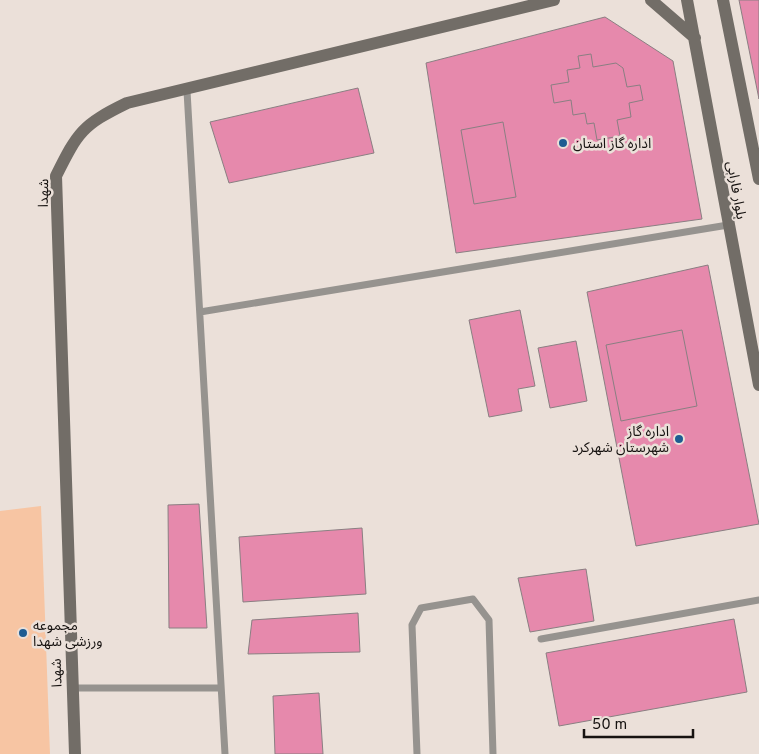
<svg xmlns="http://www.w3.org/2000/svg" width="759" height="754" viewBox="0 0 759 754" font-family="Overpass,'Noto Sans Arabic',sans-serif">
<rect width="100%" height="100%" fill="#ebe0d9"/>
<!-- green -->
<path fill="#f7c5a3" d="M41,506L50,754H0V511Z"/>
<!-- building -->
<path fill="#e689ac" stroke="#8a7f82" d="M739,0H759V99Z
M605,17L673,61L702,219L456,253L426,63Z
M591,54L593,67L616,63L623,68L627,87L640,85L643,100L629,103L631,117L617,120L620,136L597,140L594,123L587,124L585,113L573,115L571,100L554,103L551,85L569,82L567,70L580,68L578,56Z
M358,88L374,153L229,183L210,122Z
M503,122L516,197L474,204L461,130Z
M708,265L759,524L636,546L587,292Z
M520,310L535,386L518,389L522,411L489,417L469,320Z
M682,330L697,406L621,421L606,345Z
M576,341L587,401L550,408L538,348Z
M199,504L207,628H169L168,505Z
M362,528L366,594L243,602L239,537Z
M586,569L594,621L530,632L518,578Z
M358,613L360,652L248,654L252,620Z
M734,619L747,692L559,726L546,653Z
M319,693L323,754H275L273,696Z"/>
<g fill="none" stroke-linecap="round" stroke-linejoin="round">
<!-- lane -->
<path stroke="#96938f" stroke-width="7" d="M187,91L225,754
M200,312L728,225
M541,639L759,600
M72,688H221
M417,754L412,625L421,608L473,599L489,620L493,754"/>
<!-- secondary -->
<path stroke="#726d67" stroke-width="12" d="M651,0L695,38
M687,0L759,385
M723,0L759,179
M75,754L56,176C78,132 82,125 127,103L554,0"/>
</g>
<!-- markers -->
<g fill="#1e5c92" stroke="#ebe0d9" stroke-width="2">
<circle cx="563" cy="143" r="5"/>
<circle cx="679" cy="439" r="5"/>
<circle cx="23" cy="633" r="5"/>
</g>
<g text-anchor="middle" stroke-width="5" stroke-linejoin="round" paint-order="stroke">
<!-- poi labels -->
<g font-size="14" fill="#161210" stroke="#ebe0d9" text-anchor="start">
<text x="573" y="148">اداره گاز استان</text>
<text x="669" y="436" text-anchor="end">اداره گاز<tspan x="669" dy="16">شهرستان شهرکرد</tspan></text>
<text x="33" y="630">مجموعه<tspan x="33" dy="16">ورزشی شهدا</tspan></text>
</g>
<!-- street labels -->
<g font-size="14" fill="#161210" stroke="#ebe0d9">
<text transform="translate(737 190) rotate(80)" y="5">بلوار فارابی</text>
<text transform="translate(43 193) rotate(-89)" y="5">شهدا</text>
<text transform="translate(56 673) rotate(-92)" y="5">شهدا</text>
</g>
</g>
<!-- scale -->
<path d="M584 729v8h109v-8" fill="none" stroke="#161210" stroke-width="2.5"/>
<text x="592" y="729" font-size="15" fill="#161210" stroke="#ebe0d9" stroke-width="4" paint-order="stroke">50 m</text>
</svg>
